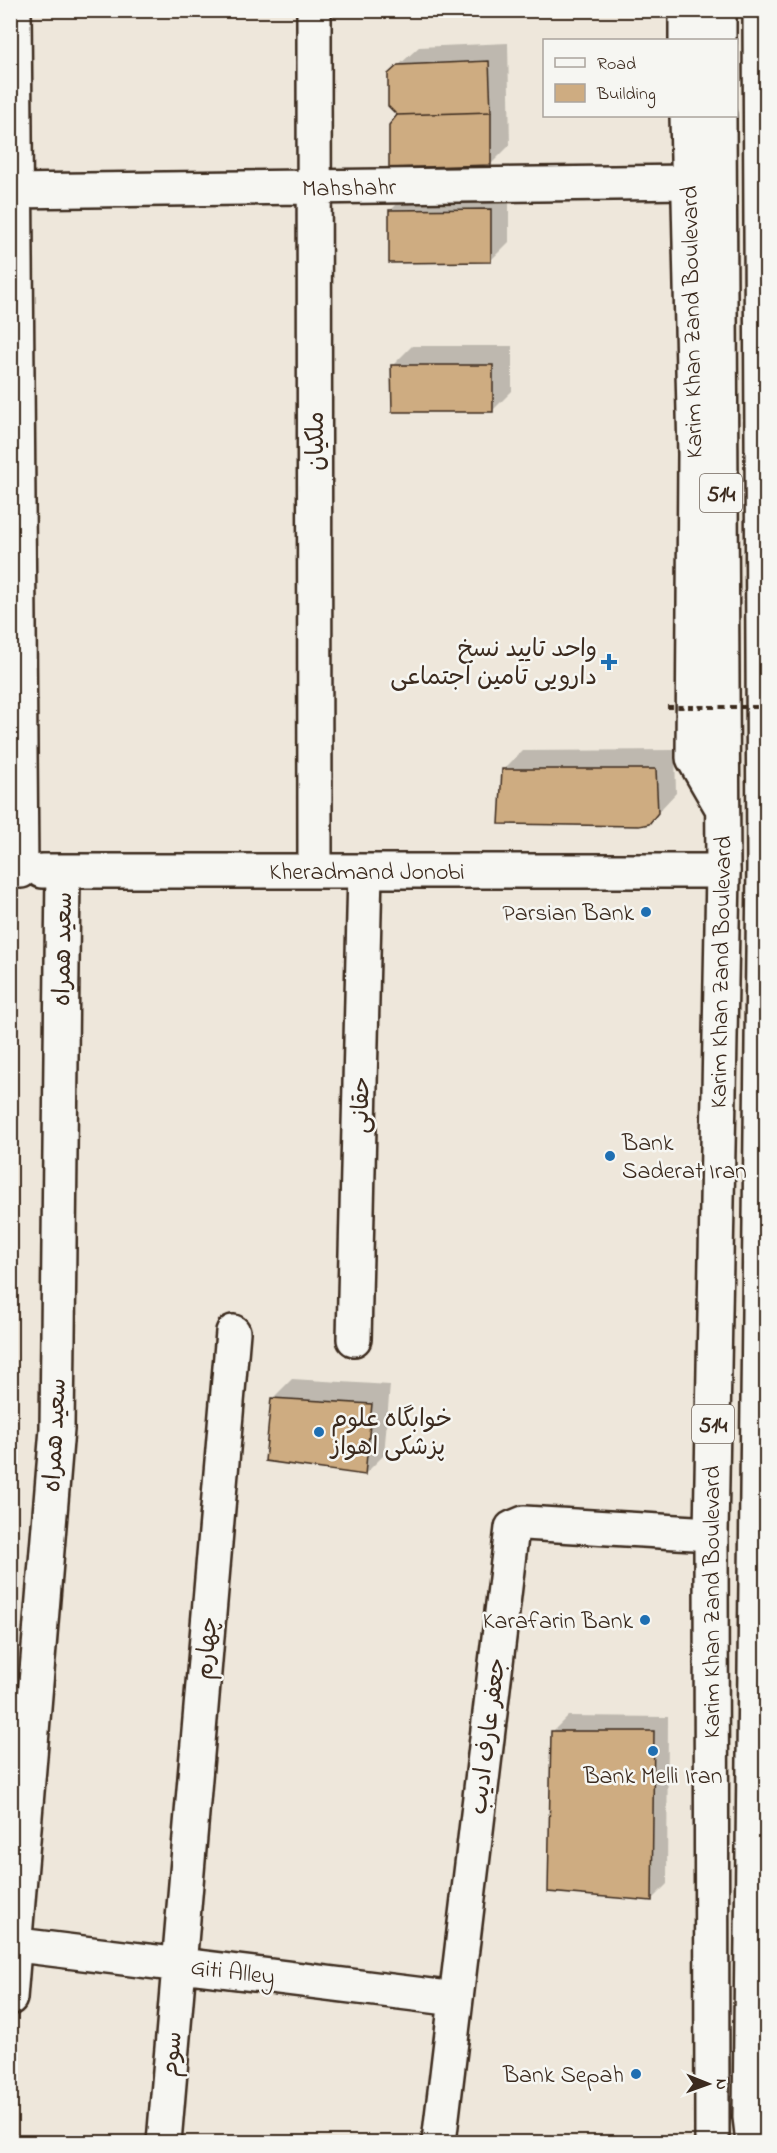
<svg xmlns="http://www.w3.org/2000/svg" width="777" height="2153" viewBox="0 0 777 2153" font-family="'Indie Flower','Playpen Sans Arabic',sans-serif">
<rect width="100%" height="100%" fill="#eee7db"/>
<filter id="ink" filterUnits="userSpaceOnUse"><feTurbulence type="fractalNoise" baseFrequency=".0167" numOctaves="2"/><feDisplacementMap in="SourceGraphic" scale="12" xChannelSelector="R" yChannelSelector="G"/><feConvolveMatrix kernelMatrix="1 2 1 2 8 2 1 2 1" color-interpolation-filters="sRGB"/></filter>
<g filter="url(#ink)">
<!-- shadow -->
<path fill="#0003" d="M508,43L510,145L491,164L399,114L389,74L419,47Z
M410,191H509V242L490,261L391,210Z
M412,346H512V391L493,410L393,365Z
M675,750L676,793L648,823L503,770L522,751Z
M292,1379L390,1385L384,1455L365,1474L273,1398Z
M568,1716L668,1717L667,1884L652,1899L553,1731Z"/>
<!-- building -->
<path fill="#ceac81" stroke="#3b2a1e" stroke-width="1.5" d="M489,61L491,112L397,115L388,106V74L398,65Z
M491,112V165L389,168V125L397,115Z
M491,209V262L389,263V210Z
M391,365H493V412H392Z
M502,769H656L658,813L649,824L639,826L499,824Z
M271,1398L372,1404L365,1475L265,1461Z
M551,1731H654L652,1901L548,1892Z"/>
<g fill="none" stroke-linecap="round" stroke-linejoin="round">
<defs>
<path id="minor" d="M14,10L21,871
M314,10L315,871
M10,191L688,182
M42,871H723
M354,1339L365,871
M10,1944L456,1999
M10,1998L57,1429L63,871
M164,2142L233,1332
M439,2142L512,1528L524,1523L711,1534"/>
<path id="major" d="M686,10V40
M719,10V40
M687,116L695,454L693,758L722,808
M712,2142L711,1534L723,871L719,116
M753,2142L750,2117L764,865L760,10"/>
</defs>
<!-- minor casing -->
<use href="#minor" stroke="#3b2a1e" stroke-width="38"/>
<!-- major casing -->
<use href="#major" stroke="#3b2a1e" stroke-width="38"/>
<!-- minor -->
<use href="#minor" stroke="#f6f6f2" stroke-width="33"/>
<!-- major -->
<use href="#major" stroke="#f6f6f2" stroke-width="33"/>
<!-- path-bridge -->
<path stroke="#3b2a1e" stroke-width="4" stroke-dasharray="6 4.5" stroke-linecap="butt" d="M667,707H766"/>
</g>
</g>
<!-- markers -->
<g fill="#1f6fb2" stroke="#f6f6f2" stroke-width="2">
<path d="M606 653h6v6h6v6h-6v6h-6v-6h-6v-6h6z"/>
<circle cx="646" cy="912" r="6"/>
<circle cx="610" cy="1156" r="6"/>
<circle cx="319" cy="1432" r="6"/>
<circle cx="645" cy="1620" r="6"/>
<circle cx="653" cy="1751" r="6"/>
<circle cx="636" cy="2074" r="6"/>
</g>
<g text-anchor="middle" stroke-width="5" stroke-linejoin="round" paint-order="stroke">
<!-- shield labels -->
<g fill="#f6f6f2" stroke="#73675e" stroke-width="1.5">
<rect x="700" y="474" width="42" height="38" rx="4.5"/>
<rect x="692" y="1405" width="42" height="38" rx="4.5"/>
</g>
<g font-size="22" font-weight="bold" fill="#3b2a1e">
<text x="721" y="501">514</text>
<text x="713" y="1432">514</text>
</g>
<!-- street labels -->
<g font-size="24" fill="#3b2a1e" stroke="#f6f6f2">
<text transform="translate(349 187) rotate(-1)" y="8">Mahshahr</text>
<text transform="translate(691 322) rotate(-91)" y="8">Karim Khan Zand Boulevard</text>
<text transform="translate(315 441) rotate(-90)" y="8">ملکیان</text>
<text x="367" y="879">Kheradmand Jonobi</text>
<text transform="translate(62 949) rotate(-89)" y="8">سعید همراه</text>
<text transform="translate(720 972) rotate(-89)" y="8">Karim Khan Zand Boulevard</text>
<text transform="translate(360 1105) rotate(-89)" y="8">حقانی</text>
<text transform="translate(54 1435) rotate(-87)" y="8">سعید همراه</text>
<text transform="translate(711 1602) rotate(-90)" y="8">Karim Khan Zand Boulevard</text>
<text transform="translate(206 1648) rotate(-85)" y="8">چهارم</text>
<text transform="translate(487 1736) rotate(-83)" y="8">جعفر عارف ادیب</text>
<text transform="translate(233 1971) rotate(7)" y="8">Giti Alley</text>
<text transform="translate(171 2054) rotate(-85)" y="8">سوم</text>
</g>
<!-- poi labels -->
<g font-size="24" fill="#3b2a1e" stroke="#f6f6f2" text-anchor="end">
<text x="597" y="656">واحد تایید نسخ<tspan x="597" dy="28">دارویی تامین اجتماعی</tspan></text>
<text x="634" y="920">Parsian Bank</text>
<text x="622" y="1150" text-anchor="start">Bank<tspan x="622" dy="28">Saderat Iran</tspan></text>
<text x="331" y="1426" text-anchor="start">خوابگاه علوم<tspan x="331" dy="28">پزشکی اهواز</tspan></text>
<text x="633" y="1628">Karafarin Bank</text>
<text x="653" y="1783" text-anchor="middle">Bank Melli Iran</text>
<text x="624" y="2082">Bank Sepah</text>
</g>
</g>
<!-- margin -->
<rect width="777" height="2153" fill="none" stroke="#f6f6f2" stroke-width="36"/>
<rect x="18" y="18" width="741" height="2117" fill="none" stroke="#3b2a1e" stroke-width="2" filter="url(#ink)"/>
<!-- legend -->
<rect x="543" y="39" width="195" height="78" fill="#f6f6f2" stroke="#aba49d" stroke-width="1.5"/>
<rect x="555" y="58" width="30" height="9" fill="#f6f6f2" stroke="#aba49d" stroke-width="1.5"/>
<text x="597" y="69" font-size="18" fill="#3b2a1e">Road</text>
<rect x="555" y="84" width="30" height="18" fill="#ceac81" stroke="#aba49d" stroke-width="1.5"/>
<text x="597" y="99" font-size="18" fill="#3b2a1e">Building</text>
<!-- north arrow -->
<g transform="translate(708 2084) rotate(91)" stroke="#f6f6f2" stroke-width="4.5" paint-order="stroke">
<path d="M0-4.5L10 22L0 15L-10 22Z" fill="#3b2a1e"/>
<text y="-9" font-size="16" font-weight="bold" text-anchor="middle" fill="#3b2a1e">N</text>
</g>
</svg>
